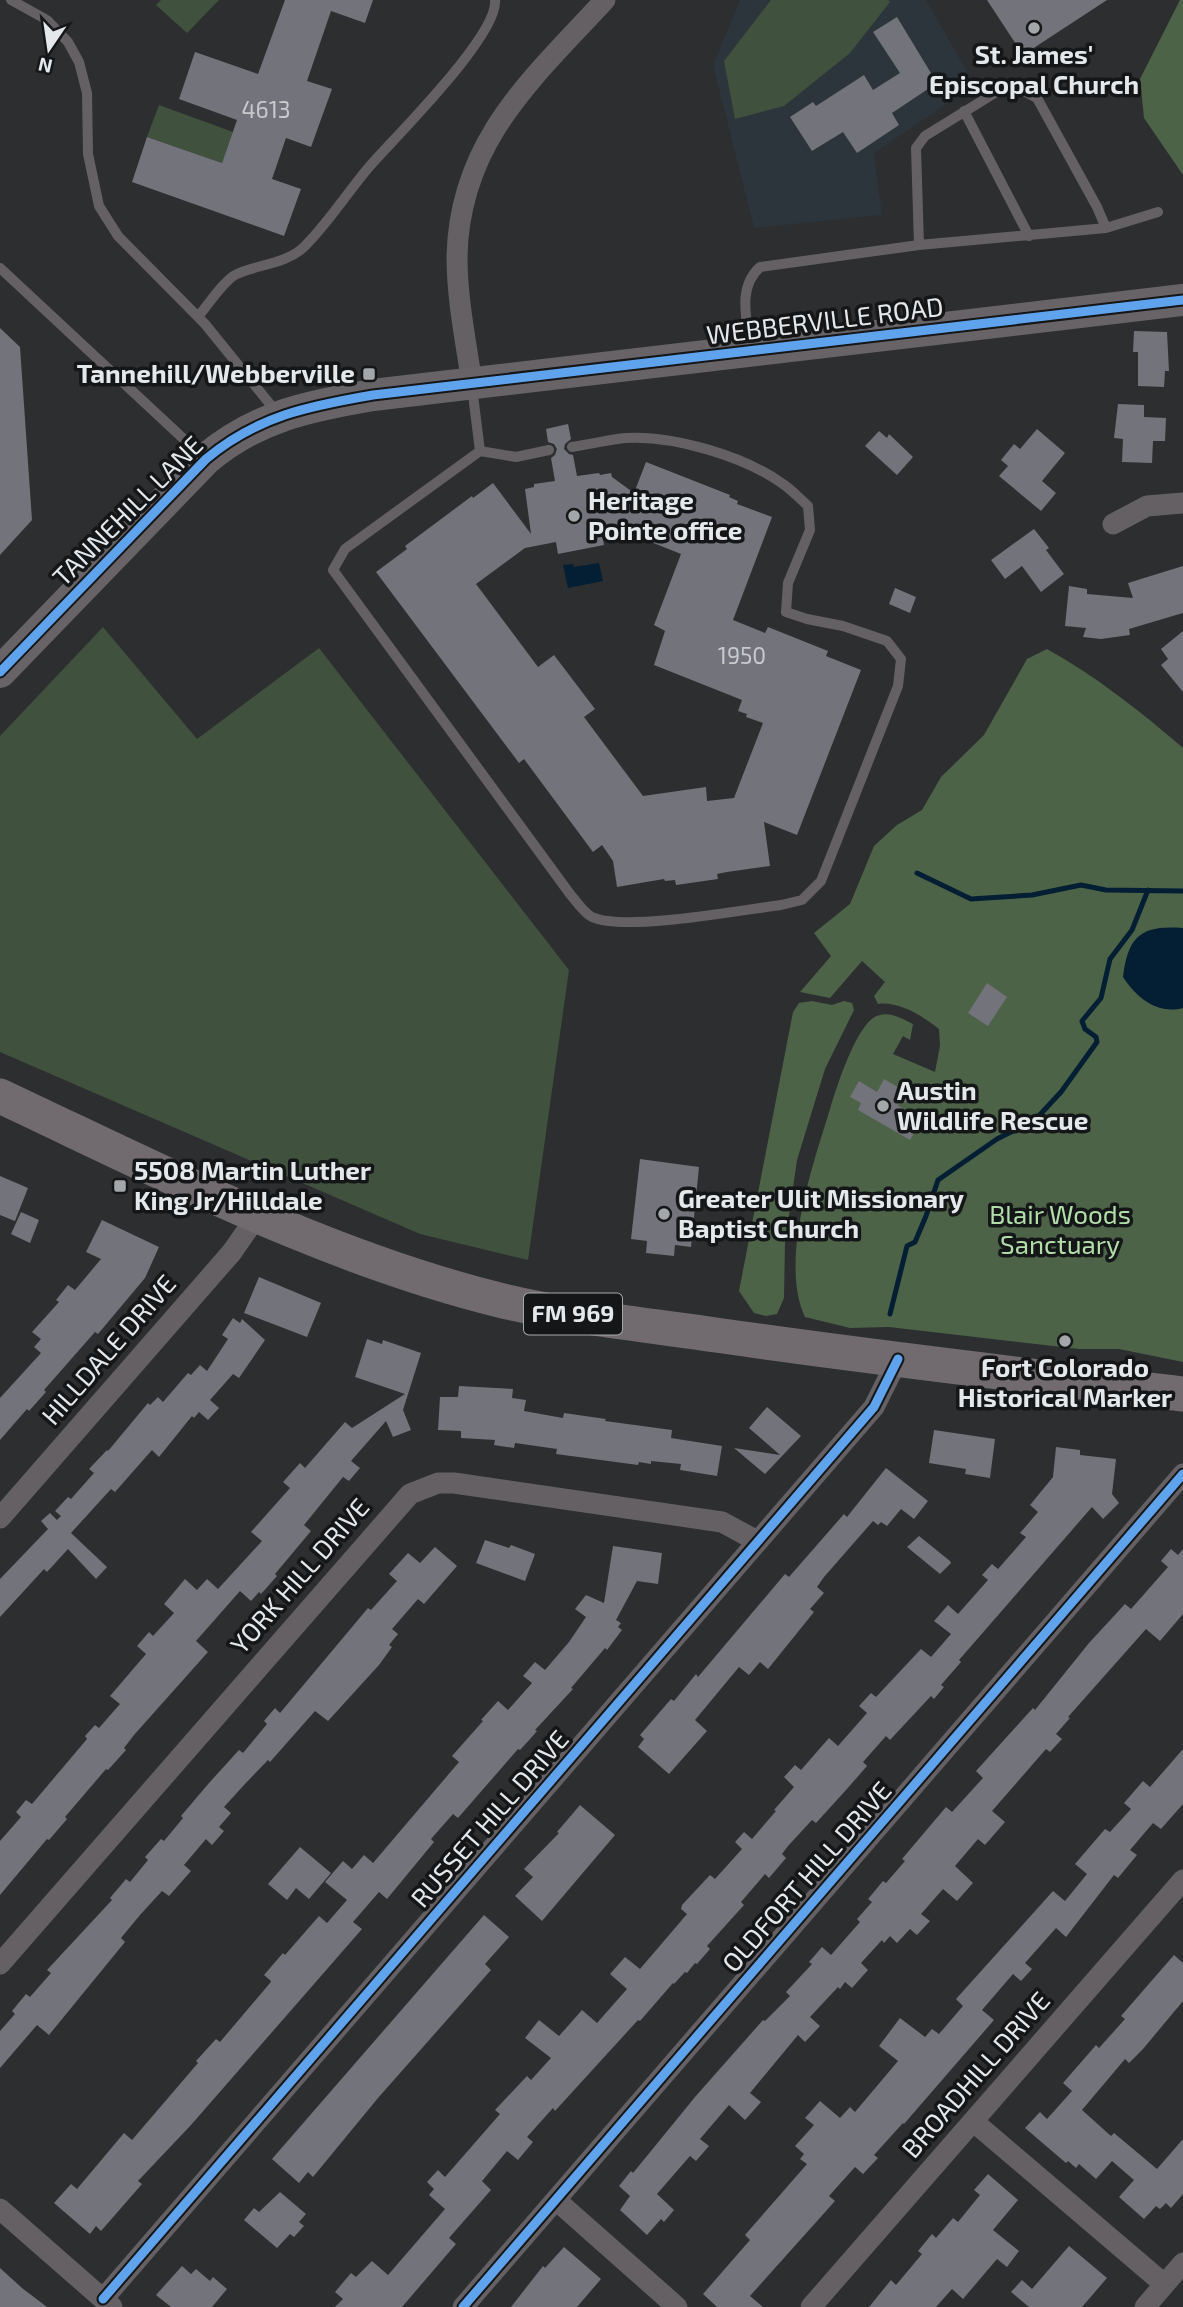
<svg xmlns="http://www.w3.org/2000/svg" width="1183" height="2307" viewBox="0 0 1183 2307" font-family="'Exo 2',sans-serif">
<rect width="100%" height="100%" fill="#2c2e30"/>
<!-- built -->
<path fill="#2c353c" d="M740,0H926L975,85L874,153L882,215L754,228L713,65Z"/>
<!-- green -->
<path fill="#40513e" d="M161,0H219L187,33L156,5Z
M771,0H888L890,2L850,53L784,106L735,119L724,61Z
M159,105L233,132L222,163L147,137Z
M103,627L197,739L319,648L569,970L528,1260L420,1234L0,1052V736Z"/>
<!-- forest -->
<path fill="#4c6348" d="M1180,0H1183V175L1144,118L1140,79Z
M1047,649C1097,677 1140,711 1183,748V1362L1119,1349H1079L889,1327L850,1328L805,1317C779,1262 813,1164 830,1109C837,1086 854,1032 873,1018C886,1009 901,1018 913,1024L910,1040L903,1036L893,1054L935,1072L940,1046L939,1029C923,1016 898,1001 878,1004L874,996L885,982L862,961L830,998L800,992L831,956L814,933L850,904L874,846L897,825L922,810L941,777L984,735L1027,659Z
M812,1001L832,1005L844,1001L852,1003L854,1010L825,1069L797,1160L785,1243L784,1298L777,1314L766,1316L754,1313L739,1291L793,1012L799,1003Z"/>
<!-- water -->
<path fill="#041e33" d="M599,563L603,581L568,588L563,565L573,564L574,567Z
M1183,928V1008C1157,1015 1136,997 1123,977C1128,936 1141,925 1183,928Z"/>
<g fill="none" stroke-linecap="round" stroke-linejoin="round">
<!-- stream -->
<path stroke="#041e33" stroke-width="5" d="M917,873L971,899L1032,895L1081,885L1106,890L1183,891
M890,1314L907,1246L915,1242L926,1216L938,1180L997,1139L1035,1120L1061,1092L1097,1042L1096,1037L1085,1029L1082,1021L1101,998L1110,959L1132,930L1148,890"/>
</g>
<!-- building -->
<path fill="#73737b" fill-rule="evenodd" d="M285,0H373L365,23L331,11L307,81L332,89L311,147L286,138L272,179L301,189L284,236L132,182L147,137L222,163L237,120L179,99L195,52L258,74Z
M987,0H1107L1023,55Z
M897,17L937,83L892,113L899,125L857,153L843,132L812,151L790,117L813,102L816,106L864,75L873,90L900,73L873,32Z
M0,328L20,347L32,520L0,555Z
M1134,331L1167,332L1169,371H1165L1164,387L1138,386V352H1133Z
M1118,404L1144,405V417L1166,418L1165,441H1153L1152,463L1122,462L1123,439L1114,438Z
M568,424L571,439L565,444L564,449L569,454L573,455L577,476L599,473L600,475L611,473L612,477L634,493L646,462L730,495L729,497L738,501L737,504L772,517L733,620L765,633L768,627L828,651L826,656L861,670L797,835L764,822L770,866L727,872L717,874L718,879L676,885L675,880L665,881L664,879L617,887L613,861L602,845L593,852L524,759L519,763L376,572L407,549L405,546L472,496L473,498L493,483L531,534L525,489L534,487V484L555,481L551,458L555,455L557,449L554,444L548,442L546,429ZM621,530L681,554L654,625L665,631L654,665L742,700L738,711L747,714L746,717L763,723L734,798L707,801L706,787L643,796L584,717L595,709L554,655L538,667L476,584L525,548L556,542L558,554L604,545L602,534Z
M1037,429L1065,453L1042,481L1056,493L1041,511L999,476L1008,466L1001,460L1014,444L1020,449Z
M879,431L887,438L889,434L913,457L897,475L865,446Z
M1034,529L1049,548L1046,550L1064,574L1041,592L1022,566L1005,579L991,560Z
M1183,566V613L1129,629L1130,635L1101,639L1083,637L1086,628L1065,626L1069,586L1087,589V594L1133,598L1128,583Z
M895,588L916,597L910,613L889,604Z
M1183,631V692L1161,665L1168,659L1161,649Z
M987,983L1007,997L988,1026L968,1013Z
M884,1079L917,1098L897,1105L919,1118L917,1121L920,1123L910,1140L858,1110L861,1103L850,1097L859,1081L877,1092Z
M640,1159L699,1167L691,1247L675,1245L674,1256L646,1253L647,1241L631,1239Z
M0,1176L28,1188L15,1221L0,1215Z
M21,1212L39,1220L30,1243L11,1234Z
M102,1220L159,1247L145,1278L98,1334L95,1332L44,1390L46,1392L29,1411L27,1409L0,1440V1398L41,1353L34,1347L41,1339L32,1332L59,1302L56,1300L68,1285L75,1290L101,1259L86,1252Z
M259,1277L321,1303L307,1337L244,1313Z
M233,1318L240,1323L242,1319L265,1340L239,1378L233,1374L210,1400L219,1408L208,1420L199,1412L194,1418L192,1416L159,1457L152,1450L115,1492L111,1489L71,1533L107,1567L96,1579L68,1549L47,1572L44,1569L0,1617V1579L48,1529L41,1521L50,1513L57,1520L61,1516L55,1511L68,1497L71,1499L94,1473L89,1469L107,1450L108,1451L148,1403L150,1405L158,1397L163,1402L188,1373L191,1375L200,1365L207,1371L228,1339L222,1335Z
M367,1339L382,1344L383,1340L421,1353L403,1410L411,1430L393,1437L386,1421L351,1461L360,1468L349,1481L343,1477L304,1525L311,1531L275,1574L277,1576L261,1594L259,1592L251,1601L240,1591L196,1641L208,1652L134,1735L124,1748L126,1750L108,1770L106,1769L65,1817L67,1819L49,1840L47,1839L0,1895V1841L21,1817L16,1812L26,1800L32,1804L87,1739L85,1736L95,1725L99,1728L120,1704L110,1696L146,1654L137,1646L149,1632L153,1636L174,1613L164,1604L185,1579L197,1590L207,1579L218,1589L262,1541L251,1532L290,1488L283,1482L300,1463L305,1468L345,1422L352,1428L405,1394L355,1377Z
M459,1386L513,1389L512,1398L526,1400L524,1411L563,1418L564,1413L606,1419L605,1421L672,1430L671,1438L722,1446L717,1476L680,1470L681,1464L651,1461V1464L639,1462L638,1465L556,1454L557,1449L515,1443L514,1448L494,1445L495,1440L461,1438V1431L438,1430L440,1397H458Z
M767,1407L801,1436L765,1474L734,1448L780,1455L749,1428Z
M934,1430L995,1439L990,1478L965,1474L966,1469L929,1463Z
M1056,1447L1080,1450V1455L1116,1459L1112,1494L1119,1503L1103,1519L1092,1507L959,1660L961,1662L941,1685L944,1687L934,1699L931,1696L890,1740L886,1736L863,1762L867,1766L846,1790L816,1823L812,1820L788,1846L782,1854L786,1858L769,1878L765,1874L741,1902L744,1905L707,1946L710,1949L697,1964L695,1963L687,1973L685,1972L674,1984L673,1983L640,2021L638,2020L555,2111L553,2108L527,2137L533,2142L518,2160L507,2151L482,2181L491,2190L449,2238L456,2244L402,2307H335L343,2299L335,2292L351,2273L356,2277L372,2261L388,2275L445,2209L429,2195L434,2189L427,2182L438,2170L445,2177L500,2114L495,2110L527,2076L531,2080L551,2058L525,2038L539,2020L559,2036L582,2010L597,2023L627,1989L610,1974L625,1957L640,1969L687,1914L681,1909L682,1905L710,1875L715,1879L742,1849L735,1842L744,1832L752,1839L776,1811L774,1810L794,1787L784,1777L795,1765L801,1770L829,1738L838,1746L867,1713L859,1706L871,1693L876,1697L921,1649L931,1657L951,1634L934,1621L948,1605L958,1614L988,1580L982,1575L992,1564L998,1569L1026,1537L1020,1533L1038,1512L1030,1505L1053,1477Z
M886,1468L928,1501L914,1519L901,1509L887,1526L881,1522L878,1525L873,1521L824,1577L817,1587L824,1593L810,1609L814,1612L768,1669L760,1662L749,1675L739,1667L695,1720L707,1731L669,1774L638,1747L644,1739L640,1735L671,1699L674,1701L696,1674L698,1677L785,1574L789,1577L844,1514L847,1517Z
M919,1536L950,1561L951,1563L940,1574L907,1547Z
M485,1540L509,1548L511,1545L535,1554L525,1581L476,1563Z
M613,1546L662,1553L658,1584L637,1581L616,1620L621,1623L618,1627L622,1630L607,1650L605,1648L571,1688L573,1689L535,1730L537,1731L531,1738L520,1750L518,1749L458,1818L453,1814L431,1839L434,1842L387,1899L379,1892L353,1922L362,1929L191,2125L138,2181L142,2184L101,2231L96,2226L90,2234L54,2203L71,2184L77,2189L124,2133L132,2140L198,2063L196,2061L216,2039L220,2042L270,1983L271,1981L264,1975L283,1953L285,1955L319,1916L327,1923L347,1900L325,1882L343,1861L352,1869L364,1855L373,1863L459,1762L452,1756L483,1721L481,1720L498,1701L508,1710L532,1683L523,1676L535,1662L545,1670L569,1642L586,1617L575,1609L586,1595L604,1603Z
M435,1547L457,1566L424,1604L418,1599L392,1629L398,1634L389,1645L392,1647L379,1665L328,1721L315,1711L270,1762L268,1760L244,1785L224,1807L231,1813L219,1827L224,1831L212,1845L206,1839L184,1865L191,1871L169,1896L162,1891L140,1915L121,1938L125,1942L49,2035L37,2025L0,2068V2031L15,2014L12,2011L26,1994L30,1997L51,1973L47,1970L112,1900L110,1898L126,1879L130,1882L148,1860L145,1857L161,1839L164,1841L183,1818L181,1816L209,1783L239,1750L243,1753L267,1724L264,1721L275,1708L280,1713L368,1608L371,1610L397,1581L389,1574L408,1553L420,1563Z
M1171,1549L1178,1555L1183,1549V1614L1160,1641L1146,1629L1068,1717L1070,1718L1056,1734L1062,1739L1050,1752L1046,1749L992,1811L1005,1822L985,1845L978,1839L955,1866L973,1883L957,1901L943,1889L921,1914L930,1921L917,1935L910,1929L897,1943L890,1936L884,1943L882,1940L861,1963L868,1970L852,1988L845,1982L840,1989L838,1987L810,2017L820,2026L805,2042L798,2035L750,2093L761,2102L745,2120L729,2105L700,2139L709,2146L696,2161L690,2156L657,2194L674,2210L664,2222L661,2219L647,2235L620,2210L630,2196L619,2186L631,2171L633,2173L695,2097L763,2020L765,2021L790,1996L786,1992L812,1964L809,1962L822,1947L831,1955L860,1922L857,1919L872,1902L868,1899L883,1881L886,1883L905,1861L902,1859L946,1807L952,1812L983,1778L976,1771L1033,1708L1035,1710L1089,1643L1125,1604L1131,1609L1168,1567L1161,1561Z
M1183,1749V1804L1161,1829L1153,1823L1130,1850L1137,1855L1118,1878L1114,1875L1066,1937L1056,1928L1025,1963L1032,1969L1021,1981L1013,1974L982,2010L994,2020L904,2124L903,2123L874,2155L878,2158L863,2174L855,2167L829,2196L835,2201L750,2296L763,2307H717L703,2294L750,2240L745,2235L807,2164L800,2159L804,2154L795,2146L814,2125L805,2118L820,2101L840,2118L850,2107L855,2112L898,2061L879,2046L900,2018L925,2037L932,2029L939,2034L963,2006L956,1999L1053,1891L1065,1901L1087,1874L1075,1864L1105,1829L1110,1832L1131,1809L1124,1803L1143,1781L1150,1787Z
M580,1805L615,1835L542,1921L515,1896L533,1877L524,1869L559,1833L557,1832Z
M300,1847L331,1873L309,1899L296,1888L287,1900L268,1884Z
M484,1915L509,1937L485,1964L491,1970L378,2098L313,2177L308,2172L299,2183L272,2159Z
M1174,1955L1183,1963V2001L1143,2049L1129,2063L1125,2059L1082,2110L1111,2136L1114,2133L1157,2169L1183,2139V2194L1171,2208L1166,2203L1160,2209L1156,2206L1144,2219L1119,2197L1134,2180L1112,2161L1096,2179L1079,2164L1076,2168L1068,2161L1066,2163L1025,2128L1040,2112L1047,2119L1072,2091L1063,2083L1096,2045L1099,2048L1125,2019L1121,2016Z
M988,2174L1018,2200L993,2230L1019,2251L1007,2267L997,2259L963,2299L952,2289L936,2307H869L891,2280L896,2285L922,2254L918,2251L932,2234L936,2238L953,2218L958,2222L980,2195L974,2190Z
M280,2192L306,2214L299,2222L304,2226L294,2237L290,2234L277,2248L244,2220L254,2208L259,2212Z
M1069,2246L1107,2278L1082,2307H1029L1011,2292L1022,2280L1032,2289Z
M564,2247L601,2279L577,2307H511L543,2266L545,2268Z
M182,2266L191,2274L196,2269L210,2281L213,2277L227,2289L212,2307H171L156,2295Z
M0,2268L22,2288L47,2307H0Z"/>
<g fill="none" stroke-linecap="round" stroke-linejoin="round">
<!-- lane -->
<path stroke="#646063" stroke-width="10" d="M11,0L47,20L68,42L79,62L87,93L88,154L99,206L118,236L205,324L278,414
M964,111L1029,236
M1106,228L1158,212
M0,268L203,457
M198,317C207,306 225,279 237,274C259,264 287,264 305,246C329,222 347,193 369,167C394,138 499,35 495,0
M750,347C747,319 737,288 760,267L919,245L1106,228L1097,207L1037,98L1018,88L998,91L925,136L916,148L919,245
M472,387L480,451L345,549L333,570L570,894C576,901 584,913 592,917C625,932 741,910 781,905L802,900L821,881L898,686L901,659L887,641L843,626L807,619L786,612L788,583L810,530L808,506C800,499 792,490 783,484C744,456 673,435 625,438C608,440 590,444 572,447
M480,451L516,457L549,450"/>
<!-- street -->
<path stroke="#646063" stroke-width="21" d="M472,384C466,342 457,299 457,257C459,141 533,78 605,0
M1113,524L1147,506L1183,503
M0,1518L232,1252L257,1216
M0,1964L410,1494L438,1483H454L722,1522L757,1541
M974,2122L1164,2284
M556,2200L677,2307
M0,2209L112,2307
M103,2299L874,1407L898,1359
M463,2307L1183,1474
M811,2307L1183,1880
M1145,2307L1183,2263"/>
<!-- secondary -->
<path stroke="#686366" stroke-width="32" d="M0,672L206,459C257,416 309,406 373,395L1183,300"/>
<!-- primary -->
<path stroke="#716a6e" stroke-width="35" d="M0,1096C164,1173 327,1258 503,1301C575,1318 650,1325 723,1336C876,1358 1030,1376 1183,1394"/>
<defs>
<path id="cycleway" d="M0,672L206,459C257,416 309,406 373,395L1183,300
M103,2299L874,1407L898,1359
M463,2307L1183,1474"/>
</defs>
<!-- cycleway casing -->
<use href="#cycleway" stroke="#141618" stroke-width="13"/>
<!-- cycleway -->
<use href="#cycleway" stroke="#60a3ed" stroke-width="9"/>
</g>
<!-- markers -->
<g fill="#a4a7a9" stroke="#141618" stroke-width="2.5">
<circle cx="1034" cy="28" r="7"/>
<rect x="362" y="367" width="14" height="14" rx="3.5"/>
<circle cx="574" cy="516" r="7"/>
<circle cx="883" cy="1106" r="7"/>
<rect x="113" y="1179" width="14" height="14" rx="3.5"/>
<circle cx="664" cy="1214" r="7"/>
<circle cx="1065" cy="1341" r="7"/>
</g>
<g text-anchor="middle" stroke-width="7" stroke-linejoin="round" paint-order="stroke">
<!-- number labels -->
<g font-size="23" fill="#c8cbce">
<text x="266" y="118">4613</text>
<text x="742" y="664">1950</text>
</g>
<!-- shield labels -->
<rect fill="#141618" stroke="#a6a9ab" stroke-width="2" x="524" y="1293.5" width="98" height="41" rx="5"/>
<g font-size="24" font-weight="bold" fill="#e5e8ea">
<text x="573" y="1322">FM 969</text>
</g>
<!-- poi labels -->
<g font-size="26" font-weight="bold" fill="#e5e8ea" stroke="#141618" text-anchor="start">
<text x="1034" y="64" text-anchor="middle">St. James'<tspan x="1034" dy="30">Episcopal Church</tspan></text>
<text x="355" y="383" text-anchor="end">Tannehill/Webberville</text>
<text x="588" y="510">Heritage<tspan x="588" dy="30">Pointe office</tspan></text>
<text x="897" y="1100">Austin<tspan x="897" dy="30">Wildlife Rescue</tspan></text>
<text x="134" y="1180">5508 Martin Luther<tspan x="134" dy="30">King Jr/Hilldale</tspan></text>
<text x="678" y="1208">Greater Ulit Missionary<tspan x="678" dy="30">Baptist Church</tspan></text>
<text x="1065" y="1377" text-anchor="middle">Fort Colorado<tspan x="1065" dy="30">Historical Marker</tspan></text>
</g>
<!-- street labels -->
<g font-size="26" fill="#e5e8ea" stroke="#141618">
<text transform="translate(825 321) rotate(-7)" y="9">WEBBERVILLE ROAD</text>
<text transform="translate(128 511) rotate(-45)" y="9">TANNEHILL LANE</text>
<text transform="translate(109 1350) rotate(-49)" y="9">HILLDALE DRIVE</text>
<text transform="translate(300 1576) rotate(-49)" y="9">YORK HILL DRIVE</text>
<text transform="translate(490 1819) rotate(-49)" y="9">RUSSET HILL DRIVE</text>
<text transform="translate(807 1877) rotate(-49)" y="9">OLDFORT HILL DRIVE</text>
<text transform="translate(976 2075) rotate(-49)" y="9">BROADHILL DRIVE</text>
</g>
<!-- park labels -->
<g font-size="26" fill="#b2dfa9" stroke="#141618">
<text x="1060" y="1224">Blair Woods<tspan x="1060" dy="30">Sanctuary</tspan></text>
</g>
</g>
<!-- north arrow -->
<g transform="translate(49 49) rotate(193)" stroke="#141618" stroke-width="5" paint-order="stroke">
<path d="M0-5L12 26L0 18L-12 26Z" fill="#e5e8ea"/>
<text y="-10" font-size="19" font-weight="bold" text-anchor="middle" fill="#e5e8ea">N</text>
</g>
</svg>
